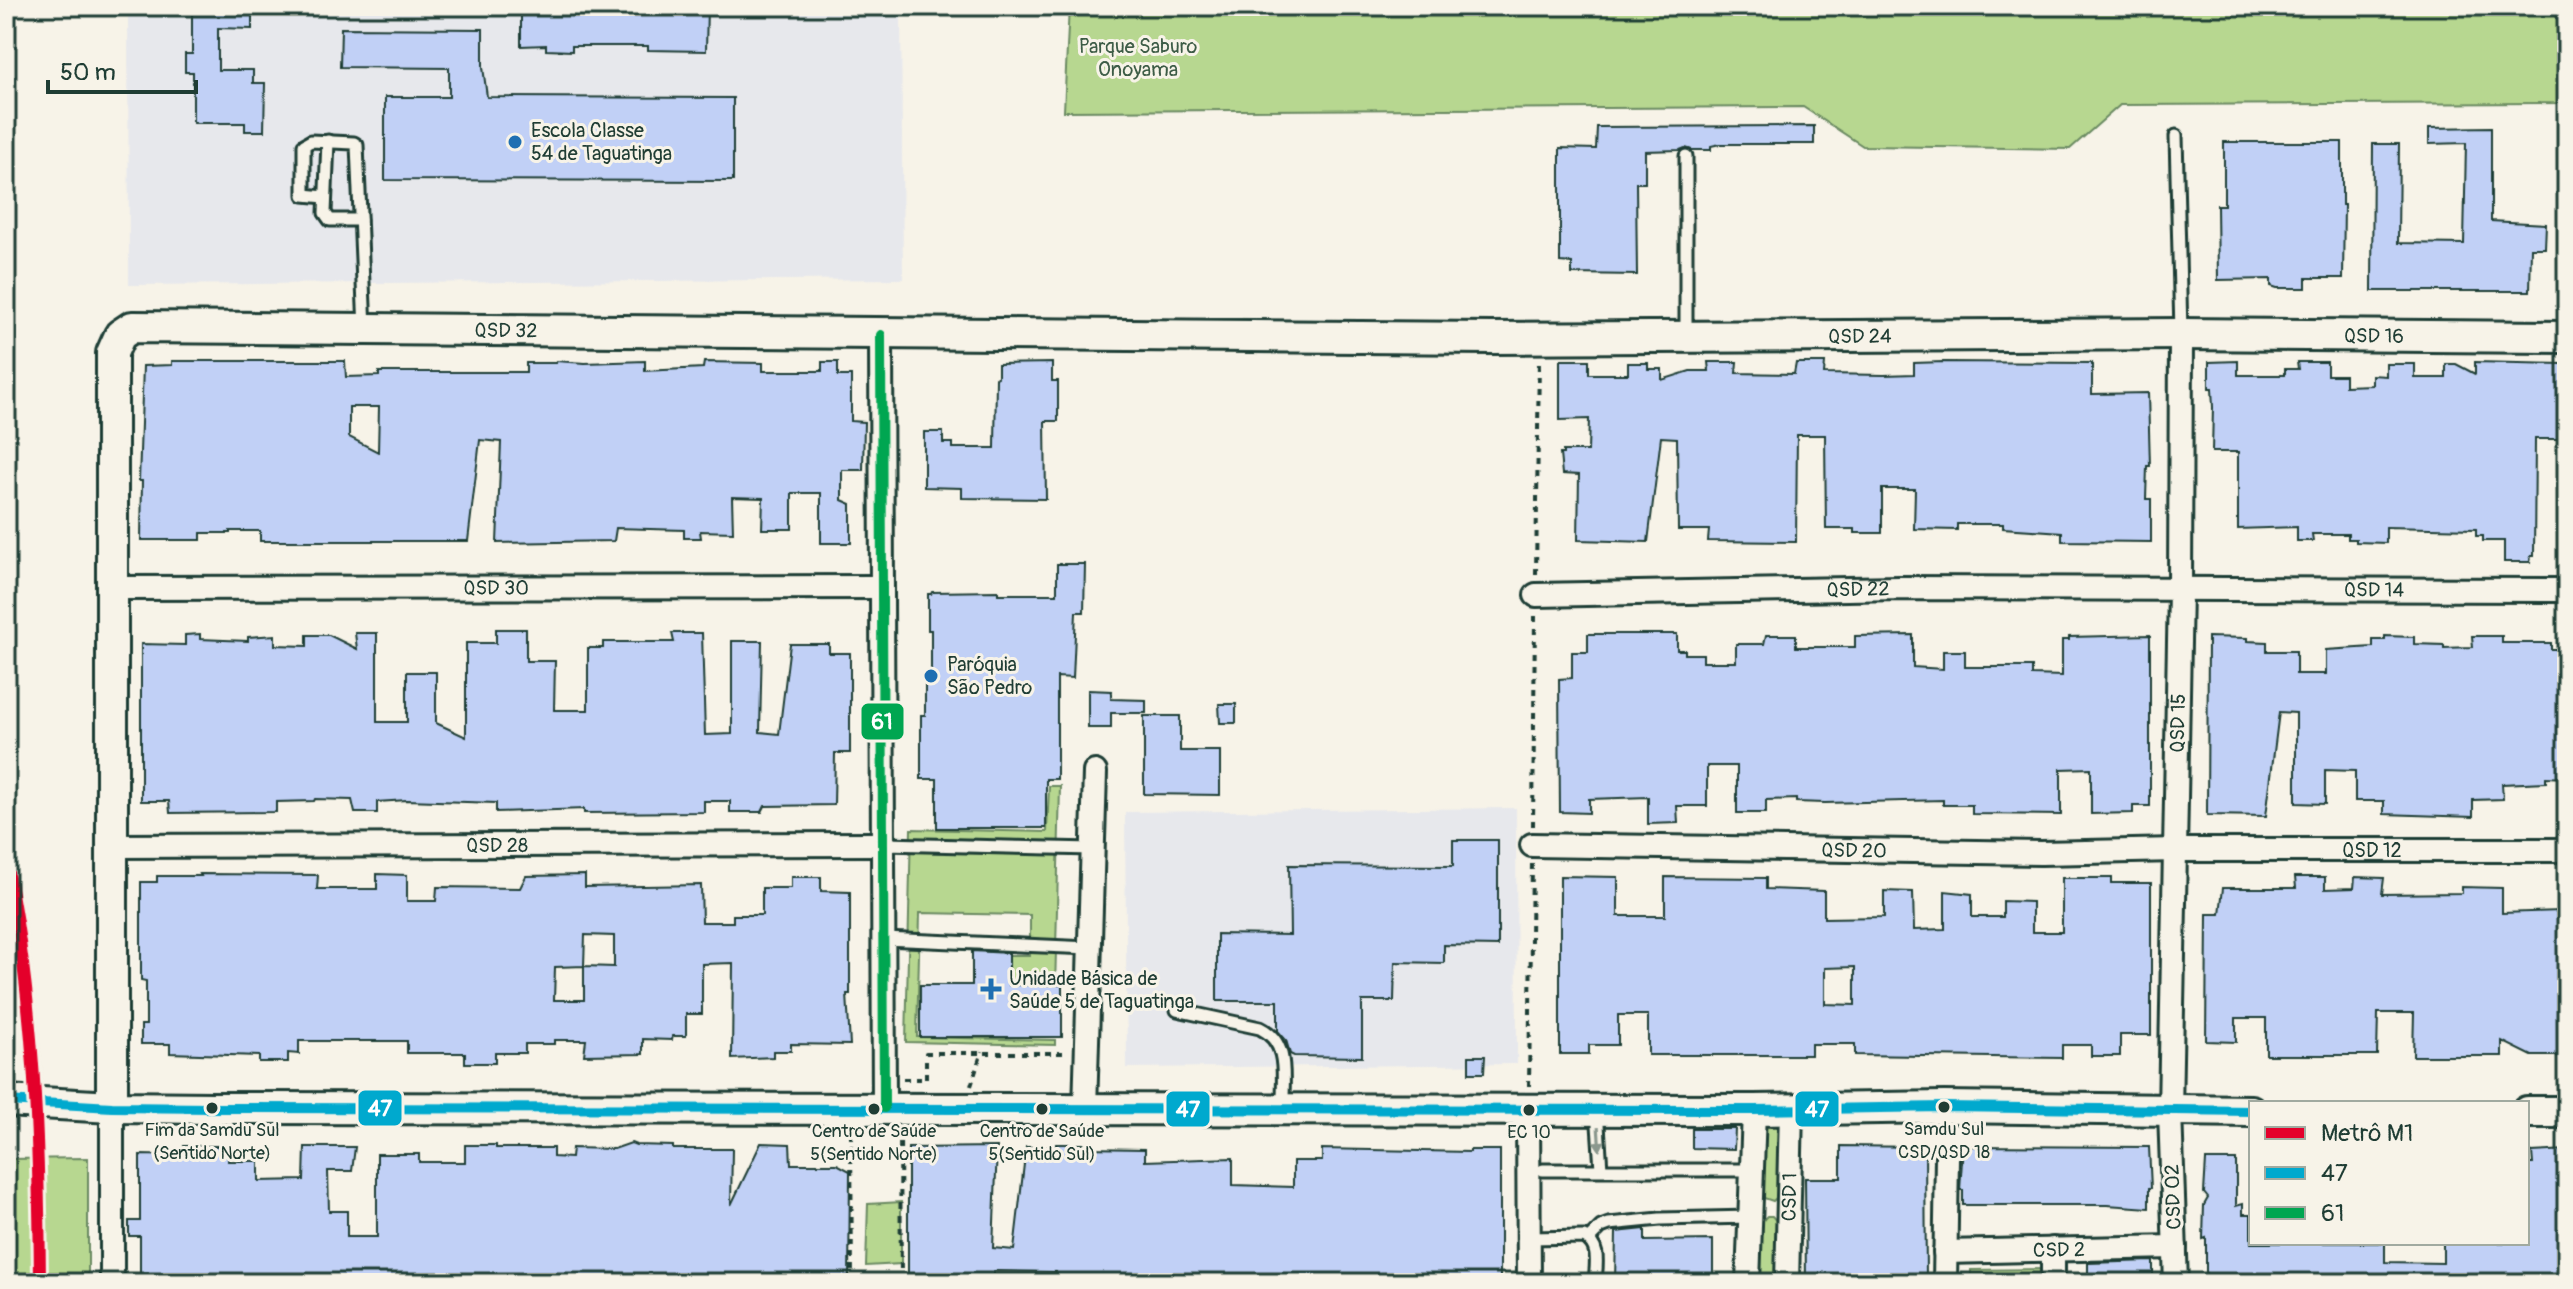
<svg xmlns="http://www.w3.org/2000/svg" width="2573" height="1289" viewBox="0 0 2573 1289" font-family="Pangolin,sans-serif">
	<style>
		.built { fill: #e7e8ec }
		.green { fill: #b7d790; stroke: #6b8a62; stroke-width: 2 }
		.building { fill: #c1d0f6; stroke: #1f3d34; stroke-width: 2; fill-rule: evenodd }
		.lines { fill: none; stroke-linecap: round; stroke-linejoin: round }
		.lane-casing { stroke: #1f3d34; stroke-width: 17 }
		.street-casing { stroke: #1f3d34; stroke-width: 28 }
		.secondary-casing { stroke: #1f3d34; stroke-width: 36 }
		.path { stroke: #1f3d34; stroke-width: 4; stroke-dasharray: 6 6; stroke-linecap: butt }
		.lane { stroke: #f7f3e8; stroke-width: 11 }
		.street { stroke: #f7f3e8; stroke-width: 22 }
		.secondary { stroke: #f7f3e8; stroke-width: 30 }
		.bus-1-casing { stroke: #f7f3e8; stroke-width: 16 }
		.bus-2-casing { stroke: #f7f3e8; stroke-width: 16 }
		.bus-1 { stroke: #00a9ce; stroke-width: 10 }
		.bus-2 { stroke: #00a651; stroke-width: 10 }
		.metro-1-casing { stroke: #f7f3e8; stroke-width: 18 }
		.metro-1 { stroke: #e4002b; stroke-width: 12 }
		.oneway { fill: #8b988e }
		.poi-dot { fill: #1f6fb2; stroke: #f7f3e8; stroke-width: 3 }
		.bus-dot { fill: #1f3d34; stroke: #f7f3e8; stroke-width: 3 }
		.labels { text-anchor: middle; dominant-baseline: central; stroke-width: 6; stroke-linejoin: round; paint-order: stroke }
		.bus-label { font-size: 18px; fill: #1f3d34; stroke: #f7f3e8 }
		.park-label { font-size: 20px; fill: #3d5c46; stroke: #f7f3e8 }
		.poi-label { font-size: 20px; fill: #1f3d34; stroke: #f7f3e8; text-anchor: start }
		.street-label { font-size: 20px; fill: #1f3d34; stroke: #f7f3e8 }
		.line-badge { stroke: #f7f3e8; stroke-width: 3 }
		.badge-label { font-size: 22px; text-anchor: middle; font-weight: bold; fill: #fff }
	</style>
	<rect width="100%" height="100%" fill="#f7f3e8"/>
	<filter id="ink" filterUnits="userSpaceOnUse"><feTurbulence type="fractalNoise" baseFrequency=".0125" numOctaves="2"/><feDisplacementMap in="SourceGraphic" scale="16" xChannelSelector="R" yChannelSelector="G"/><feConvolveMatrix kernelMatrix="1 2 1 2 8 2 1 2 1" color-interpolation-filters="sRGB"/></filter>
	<g filter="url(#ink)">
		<g class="built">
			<path d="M128,6H901L903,279L129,285Z"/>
			<path d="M1516,808L1517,1064L1127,1068L1125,812Z"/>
		</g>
		<g class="green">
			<path d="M1069,6H2567V103L2120,105L2070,149L1863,146L1803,107L1064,111Z"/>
			<path d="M1049,786H1060L1055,990L1002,989L1003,955H1030V915L920,913L917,1037L1055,1040V1045L906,1042L911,829L1047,832Z"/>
			<path d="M1765,1122H1779L1781,1126L1780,1194L1773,1201L1764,1198L1761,1194L1763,1127Z"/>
			<path d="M88,1158V1283H6V1159Z"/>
			<path d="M901,1202V1264L866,1266L868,1204Z"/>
			<path d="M1767,1216H1772L1779,1224L1778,1283H1759L1760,1223Z"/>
			<path d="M2051,1269V1283H1971V1270Z"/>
		</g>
		<g class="building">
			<path d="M521,6H707L706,51L648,50V46H572V51L546,50V45L521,46Z"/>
			<path d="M192,8H252V29L218,28V70H253V83H265L264,131H245V123H193V72H185V54H192Z"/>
			<path d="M341,28L483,29V67L487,97L733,98V181L385,180V97H449V68L340,67Z"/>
			<path d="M1814,126V144H1720L1711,146V150H1692L1685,148L1680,150L1645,151V183H1636L1637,275L1572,274V263L1560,262V148L1596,149L1597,127Z"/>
			<path d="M2491,127V221L2546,224L2545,248H2531L2530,291H2372L2373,144H2399L2398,243L2464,244L2466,143L2429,144V128Z"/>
			<path d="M2224,142H2342V205H2344L2343,278H2306V288H2277L2271,286V279L2218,280L2217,205H2224Z"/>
			<path d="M1560,360H1589V374H1628V363H1648V369H1662V380L1690,371H1709L1708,362H1737L1736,373L1794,374L1796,363H1825L1824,374L1884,375L1914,374V363L1944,362L2092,363V394L2148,393L2150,466H2147L2146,499H2151V542L2062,541V532L2003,528V524H1957V530L1914,529L1915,489H1882V533H1855V529H1826L1825,435H1797L1796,542L1708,541L1709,530H1678L1677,438L1661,437L1648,542L1578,540L1579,475L1562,474L1560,454H1563V451H1588L1589,419L1560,420Z"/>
			<path d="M172,361H345L346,377L379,376V372H526V363H556V361L585,363L645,361V371L703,368L704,362L763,363V371H822V362H838V376H851V421L864,422L863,470H842V500L851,504V543H821V493H792V529H762L763,498L732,497L733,532L700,531L701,538H684V530L616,528L614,541L497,543L501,442L480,440L468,541H260V531H230V533H201V540H141L142,481H139L143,366L172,365ZM349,407H379L378,452L349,437Z"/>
			<path d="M2238,361V375H2285V369H2298L2297,362H2327V375H2345V386L2372,385V375L2386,376V364H2415V378H2446V364H2456L2475,374V362L2563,364V398H2567V439H2535L2534,556H2531L2530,562H2504V541H2483V536H2476V529L2386,527V543L2356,542V539H2348V534H2312L2313,541H2297V527L2238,529V452H2212L2213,407L2212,388H2209V362Z"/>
			<path d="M1052,363V381H1058V421H1045L1046,499L962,498V488L924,487V432H943V443H953V448H995L996,378L998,377V364Z"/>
			<path d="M1057,564H1085L1084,612H1076L1073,678L1057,677V779H1046V828H937V779H921V715H925V677H931V630H928V594H931L932,592L998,591V594H1057Z"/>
			<path d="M496,629H526V661H555L554,710H588V648H603V642H674L672,633H702L705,735L732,734V641H762L760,732L779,734L790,644H829V653H850V753H835L834,805L765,806L762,812H730V801H704V812L584,813V809L496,812V803L407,800L377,802V813H355L352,800L315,799L314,801L276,802V812L170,813L169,801H141V644L185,645V635L200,634V639L248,641V637L275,635V645L307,646V635H329L357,649L355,633H377V722H407V672H436V723L466,737V643H496Z"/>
			<path d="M1588,634H1677V650H1685V654H1703V662H1736V644H1764L1766,635H1796V647H1855V636L1913,635V667L1943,669V651H1965V667H2032V675L2062,676V640H2069V637L2150,635V806H2133V813L2091,814V768L2061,769V815L1972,814V805H1943V800L1825,803L1796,802V799L1766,800V813H1737V766H1707V806H1677L1678,823L1648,824V797L1589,799V813L1560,812L1559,679L1572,678V652H1588Z"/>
			<path d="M2385,636L2414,637V644L2444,645V648L2473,647L2472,636H2502V643H2551V649H2567V778L2546,777V782L2502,784L2503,799L2473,800V817L2384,814V801H2355V771L2325,770V804L2296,803V713L2279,712L2266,816L2207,815L2208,637L2247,638V641L2267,642V651H2296V674H2326V650L2373,647V640H2385Z"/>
			<path d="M1088,690L1112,691L1111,699L1146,700V713H1111V728H1088Z"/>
			<path d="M1219,704H1236V723H1220Z"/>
			<path d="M1144,716H1180V751H1220V795L1144,794Z"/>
			<path d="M1453,840H1498V946L1444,945V963L1395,962L1394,1001H1362V1057L1294,1056L1290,1054L1286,1040L1278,1031V1001H1217V934L1290,935L1289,865L1453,866Z"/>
			<path d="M200,874L318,875L317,889H377V874L407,875V901H436L437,887L520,888L526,876L585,875V887L701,885L702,922H733V915H762V888H791V877H821V891L850,892V994H847L850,1045L791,1044V1051H773V1057L732,1059L733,963L702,964V1014H686V1036H673L672,1040L643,1039V1054L584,1055L586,1040H554V1044H525V1053H495V1063H465V1053H407V1041H299V1054L288,1053V1062H259V1056L170,1053V1044H141V1025H146V981L141,980V882H157V876H201ZM585,935L614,936V967L584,966ZM584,966V1000H554L555,967Z"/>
			<path d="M1560,876L1618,877V916H1665V877L1766,878V889L1824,891V918L1884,917V891L1913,892L1914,930L1945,929V891L1972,894V917H2003V901L2032,902V932H2062V878H2112V883H2151V1035H2120V1056H2091V1045H2062V1058L1855,1055V1044H1811V1055H1648V1015H1618V1045H1589V1054H1560ZM1855,967V1005L1825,1004V968Z"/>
			<path d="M2295,877H2325V889L2354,888L2355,877L2384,878L2382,894L2462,893V887L2502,888V913L2561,911V917H2567V1056H2532L2502,1041V1056H2413L2414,1013H2378L2377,1055H2266V1018H2236V1042L2206,1041L2207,914H2220L2223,888H2296Z"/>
			<path d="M972,951L1009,953V985H1062V1037H920V985H972Z"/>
			<path d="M1469,1056H1485L1484,1073H1469Z"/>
			<path d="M1692,1129H1735L1734,1149L1692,1148Z"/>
			<path d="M631,1143L636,1145L673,1146V1149H732L731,1205L761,1143L790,1144L791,1164H837L850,1171L849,1283H676V1280L639,1279V1283H140V1236H129V1221H140V1155L183,1156L184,1146H229L228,1161H259V1181L304,1180L305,1147H355L352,1171H328L329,1211H347V1237H377V1154H419V1162H465V1145H496V1148H553V1157L571,1158L572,1148L614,1149Z"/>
			<path d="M1056,1144H1085L1086,1148L1145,1149V1161L1233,1158V1185L1293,1187V1161H1322V1149L1470,1152V1150H1500V1283H1056V1272L994,1271V1283H914V1274H908V1148L997,1147L993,1248L1014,1250L1026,1147H1056Z"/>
			<path d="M1841,1146L1925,1147L1926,1283H1806L1805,1178H1841Z"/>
			<path d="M1963,1146L2149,1147L2151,1188H2149V1208L2107,1205H1963V1190H1960Z"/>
			<path d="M2567,1150V1283H2206V1238L2203,1239L2204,1205L2208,1198L2204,1193L2206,1160H2236V1206L2243,1204V1214H2251V1243H2385V1262L2443,1263V1243H2527V1164H2533L2532,1152Z"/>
			<path d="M1645,1229V1241L1713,1240V1283H1615L1616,1232Z"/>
			<path d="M2153,1261V1282H2088V1263Z"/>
		</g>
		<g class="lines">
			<defs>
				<g id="lane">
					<path d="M2176,136L2181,332"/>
					<path d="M328,141L325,213L330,220H360"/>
					<path d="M1686,156V335"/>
					<path d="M325,197L304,195V145L311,141L354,143L357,145L365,329"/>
					<path d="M885,844L1093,849"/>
					<path d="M884,939L1090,948"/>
					<path d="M1177,1010L1260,1028C1291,1043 1282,1079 1283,1108"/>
					<path d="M1597,1110L1601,1169"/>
					<path d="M1543,1170H1751"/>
					<path d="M1529,1238L1584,1237C1601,1246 1596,1265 1595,1283"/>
					<path d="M1589,1239L1601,1227L1609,1224L1660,1219L1751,1217"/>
				</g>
				<g id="street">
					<path d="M881,335L884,1108"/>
					<path id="s1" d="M112,588L881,587"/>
					<path id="s2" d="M1536,595L1899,588L2567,590"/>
					<path id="s3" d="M1532,845L2041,853L2177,850H2567"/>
					<path id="s4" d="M111,846L885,844"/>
					<path d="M1085,1109L1095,772"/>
					<path d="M1528,1109L1529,1283"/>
					<path d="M2053,1249V1283"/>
					<path id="s5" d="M1945,1252L2175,1247"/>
					<path d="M112,1283V1107"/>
					<path d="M1748,1283L1754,1110"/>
					<path id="s6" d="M1787,1283L1791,1109"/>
					<path d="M1945,1283L1947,1157"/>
					<path id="s7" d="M2176,1283L2170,1111L2180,590L2181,334"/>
				</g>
				<g id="secondary">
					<path d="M6,1101L112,1107L212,1108L1754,1110L1944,1107L2251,1111"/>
					<path id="s8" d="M112,1107V353L120,335L132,327L1491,338L2181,334L2567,337"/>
					<path d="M2527,1112H2567"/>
				</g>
			</defs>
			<use href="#lane" class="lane-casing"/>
			<use href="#street" class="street-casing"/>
			<use href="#secondary" class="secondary-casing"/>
			<g class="path">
				<path d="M1536,574L1539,359"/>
				<path d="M1533,826L1535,615"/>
				<path d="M903,1079H926V1053H1067"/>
				<path d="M971,1086L982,1051"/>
				<path d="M1529,1086L1532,863"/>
				<path d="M900,1131L901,1283"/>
				<path d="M851,1133L852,1283"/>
			</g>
			<use href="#lane" class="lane"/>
			<use href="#street" class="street"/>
			<use href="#secondary" class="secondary"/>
			<defs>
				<path id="bus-1" d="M6,1101L112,1107L212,1108L1754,1110L1944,1107L2251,1111"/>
				<path id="bus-2" d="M881,335L884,1108"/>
			</defs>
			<use href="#bus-1" class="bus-1-casing"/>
			<use href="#bus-2" class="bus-2-casing"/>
			<use href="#bus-1" class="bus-1"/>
			<use href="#bus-2" class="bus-2"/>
			<defs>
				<path id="metro-1" d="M6,863C35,1001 39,1142 40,1283"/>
			</defs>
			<use href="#metro-1" class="metro-1-casing"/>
			<use href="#metro-1" class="metro-1"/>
		</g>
		<defs><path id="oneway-solid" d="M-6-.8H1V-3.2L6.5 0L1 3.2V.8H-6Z" transform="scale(2)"/></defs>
		<use class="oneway" href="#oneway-solid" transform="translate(1599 1139) rotate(86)"/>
	</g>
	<g class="poi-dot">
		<circle cx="515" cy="142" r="8"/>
		<circle cx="931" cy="676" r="8"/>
		<path d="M987 977h8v8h8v8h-8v8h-8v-8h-8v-8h8z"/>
	</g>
	<g class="bus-dot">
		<circle cx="1944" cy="1107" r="7"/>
		<circle cx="212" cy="1108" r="7"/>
		<circle cx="874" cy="1109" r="7"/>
		<circle cx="1042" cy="1109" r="7"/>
		<circle cx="1529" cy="1110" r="7"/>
	</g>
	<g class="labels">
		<g class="bus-label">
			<text x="1944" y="1129">Samdu Sul<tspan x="1944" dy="23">CSD/QSD 18</tspan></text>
			<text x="212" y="1130">Fim da Samdu Sul<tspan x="212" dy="23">(Sentido Norte)</tspan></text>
			<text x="874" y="1131">Centro de Saúde<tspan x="874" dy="23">5(Sentido Norte)</tspan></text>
			<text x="1042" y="1131">Centro de Saúde<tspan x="1042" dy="23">5(Sentido Sul)</tspan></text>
			<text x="1529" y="1132">EC 10</text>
		</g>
		<g class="park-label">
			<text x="1138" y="46">Parque Saburo<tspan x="1138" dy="23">Onoyama</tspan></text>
		</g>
		<g class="poi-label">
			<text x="531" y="130">Escola Classe<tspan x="531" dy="23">54 de Taguatinga</tspan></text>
			<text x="947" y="664">Paróquia<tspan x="947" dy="23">São Pedro</tspan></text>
			<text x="1009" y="978">Unidade Básica de<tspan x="1009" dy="23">Saúde 5 de Taguatinga</tspan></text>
		</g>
		<g class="street-label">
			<text stroke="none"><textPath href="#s8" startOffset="1162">QSD 32</textPath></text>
			<text stroke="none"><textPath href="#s8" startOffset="2516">QSD 24</textPath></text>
			<text stroke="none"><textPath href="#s8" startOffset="3030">QSD 16</textPath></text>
			<text stroke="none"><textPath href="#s1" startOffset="384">QSD 30</textPath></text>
			<text stroke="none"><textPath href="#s2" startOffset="322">QSD 22</textPath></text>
			<text stroke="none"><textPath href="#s2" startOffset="838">QSD 14</textPath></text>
			<text stroke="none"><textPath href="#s7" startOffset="560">QSD 15</textPath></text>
			<text stroke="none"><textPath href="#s4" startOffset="386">QSD 28</textPath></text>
			<text stroke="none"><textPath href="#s3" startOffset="840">QSD 12</textPath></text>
			<text stroke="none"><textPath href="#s3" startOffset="322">QSD 20</textPath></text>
			<text stroke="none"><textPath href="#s6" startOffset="86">CSD 1</textPath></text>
			<text transform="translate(2173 1197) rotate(-92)">CSD 02</text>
			<text stroke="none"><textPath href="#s5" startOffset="114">CSD 2</textPath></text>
		</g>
	</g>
	<g class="line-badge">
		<rect x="860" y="702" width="45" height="39" rx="8" fill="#00a651"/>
		<rect x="357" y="1089" width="46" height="38" rx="8" fill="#00a9ce"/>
		<rect x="1794" y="1090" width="46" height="38" rx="8" fill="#00a9ce"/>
		<rect x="1165" y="1090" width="46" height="38" rx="8" fill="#00a9ce"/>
	</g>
	<g class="badge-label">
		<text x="882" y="729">61</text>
		<text x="380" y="1116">47</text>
		<text x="1817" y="1117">47</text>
		<text x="1188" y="1117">47</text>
	</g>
	<rect width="2573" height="1289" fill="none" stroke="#f7f3e8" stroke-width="32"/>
	<rect x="16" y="16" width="2541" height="1257" fill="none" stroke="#1f3d34" stroke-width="3" filter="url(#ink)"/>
	<rect x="2249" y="1101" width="280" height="144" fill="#f7f3e8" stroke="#a1aaa0" stroke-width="2"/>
	<rect x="2265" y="1127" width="40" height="12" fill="#e4002b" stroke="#a1aaa0" stroke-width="2"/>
	<text x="2321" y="1141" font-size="24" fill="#1f3d34">Metrô M1</text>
	<rect x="2265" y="1167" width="40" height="12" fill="#00a9ce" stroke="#a1aaa0" stroke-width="2"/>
	<text x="2321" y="1181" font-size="24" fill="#1f3d34">47</text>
	<rect x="2265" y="1207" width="40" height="12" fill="#00a651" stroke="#a1aaa0" stroke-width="2"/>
	<text x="2321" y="1221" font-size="24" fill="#1f3d34">61</text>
	<path d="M48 80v12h148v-12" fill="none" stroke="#1f3d34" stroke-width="4"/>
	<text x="60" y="80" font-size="24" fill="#1f3d34" stroke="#f7f3e8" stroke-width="6" paint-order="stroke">50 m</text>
</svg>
